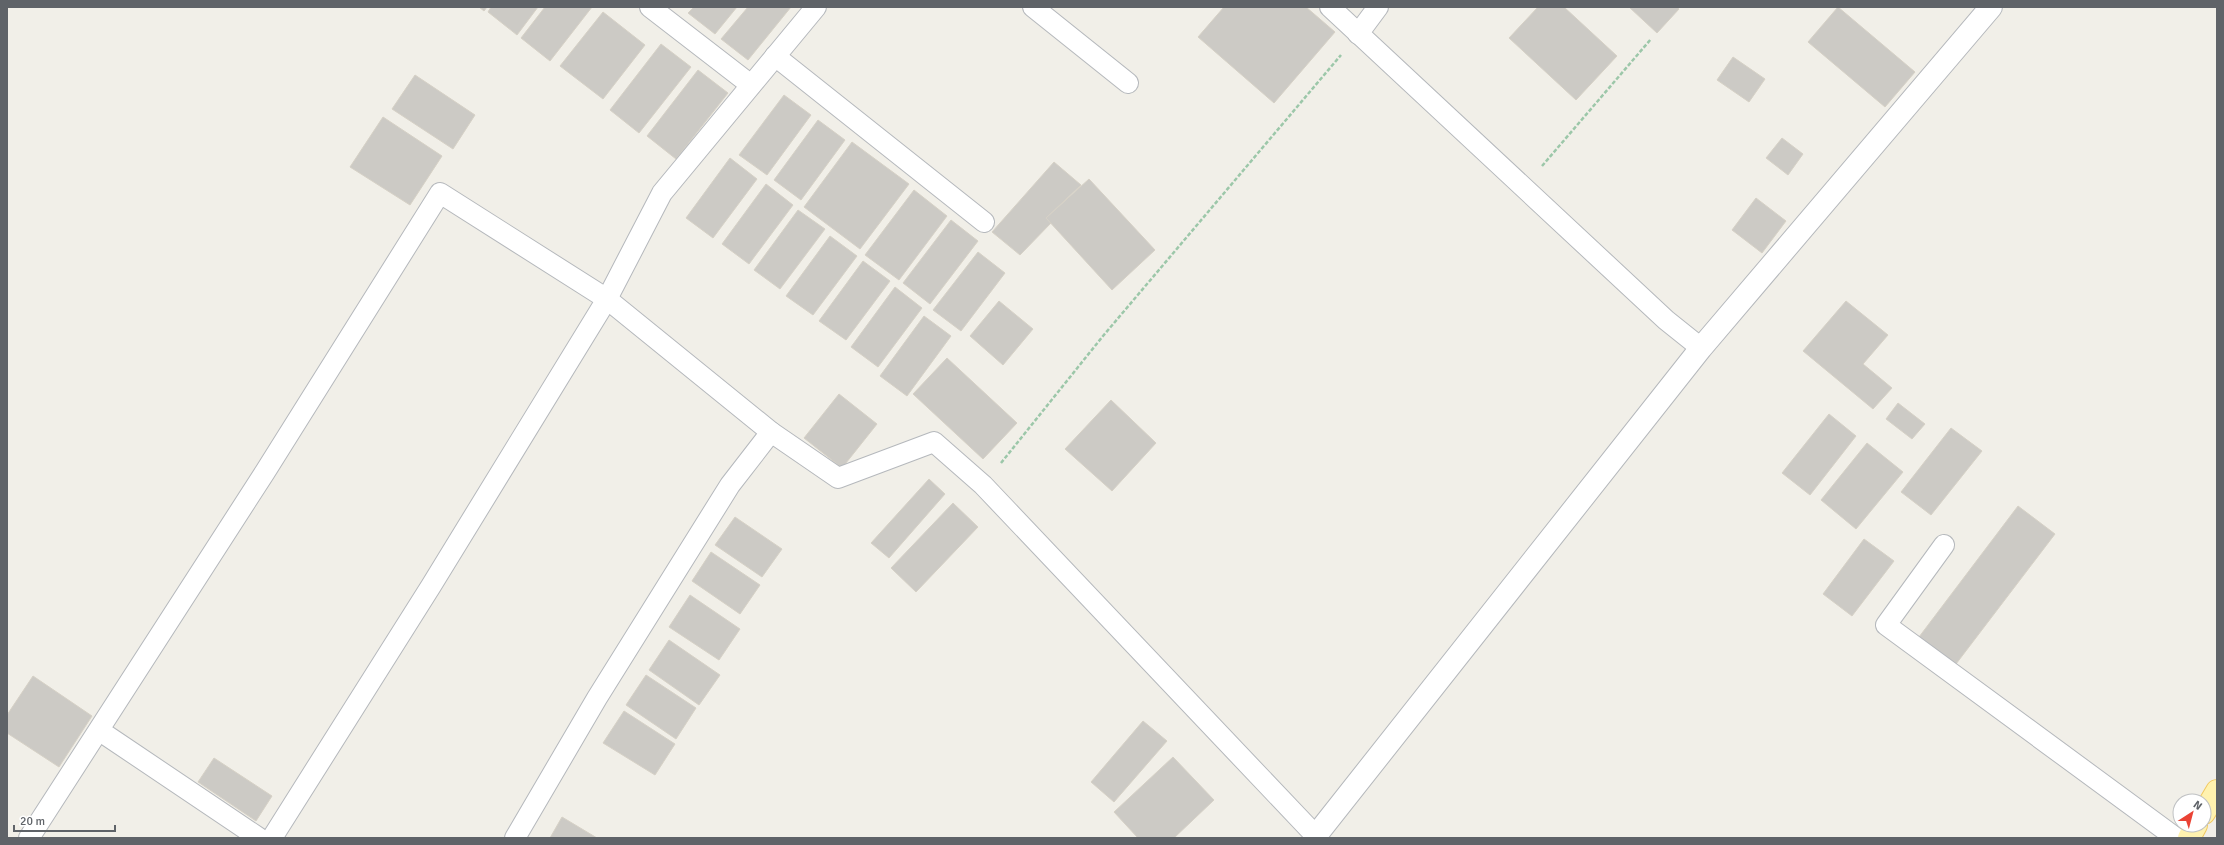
<svg xmlns="http://www.w3.org/2000/svg" width="2224" height="845" viewBox="0 0 2224 845" font-family="Signika,sans-serif">
	<style>
		.building { fill: #cccac5; stroke: #d6d1c6 }
		.lines { fill: none; stroke-linecap: round; stroke-linejoin: round }
		.lane-casing { stroke: #b5b8bc; stroke-width: 22 }
		.street-casing { stroke: #b5b8bc; stroke-width: 24 }
		.primary-casing { stroke: #f2c960; stroke-width: 24 }
		.path { stroke: #9cc7a9; stroke-width: 2.5; stroke-dasharray: 4 2; stroke-linecap: butt }
		.lane { stroke: #fff; stroke-width: 20 }
		.street { stroke: #fff; stroke-width: 22 }
		.primary { stroke: #fff2af; stroke-width: 22 }
	</style>
	<rect width="100%" height="100%" fill="#f1efe8"/>
	<g class="building">
		<path d="M479,7H487L484,11Z"/>
		<path d="M491,7H538L517,35L488,12Z"/>
		<path d="M545,7H592L550,61L521,38Z"/>
		<path d="M694,7H737L715,34L688,13Z"/>
		<path d="M748,7H791L748,60L721,39Z"/>
		<path d="M1224,7H1306L1335,32L1274,103L1198,37Z"/>
		<path d="M1538,7H1564L1617,56L1576,100L1509,38Z"/>
		<path d="M1629,7H1677L1679,9L1657,33Z"/>
		<path d="M1838,7L1915,72L1885,107L1808,42Z"/>
		<path d="M603,12L645,45L603,99L560,66Z"/>
		<path d="M661,44L691,67L639,133L610,110Z"/>
		<path d="M1733,57L1765,79L1749,102L1717,80Z"/>
		<path d="M698,70L728,93L676,159L647,136Z"/>
		<path d="M415,75L475,115L453,149L392,109Z"/>
		<path d="M784,95L811,115L767,175L739,155Z"/>
		<path d="M383,117L442,156L410,205L350,167Z"/>
		<path d="M818,120L845,140L801,200L774,180Z"/>
		<path d="M1782,138L1803,154L1788,175L1766,158Z"/>
		<path d="M852,142L909,184L860,249L804,207Z"/>
		<path d="M730,158L757,179L713,238L686,218Z"/>
		<path d="M1054,162L1081,185L1046,218L1051,223L1020,255L992,232Z"/>
		<path d="M1089,179L1155,250L1112,290L1046,218Z"/>
		<path d="M766,184L793,205L749,264L722,244Z"/>
		<path d="M914,190L947,216L899,280L865,255Z"/>
		<path d="M1756,198L1786,221L1762,253L1732,230Z"/>
		<path d="M798,210L825,229L780,289L754,270Z"/>
		<path d="M951,220L978,241L930,304L903,283Z"/>
		<path d="M830,236L857,256L813,315L786,296Z"/>
		<path d="M978,252L1005,273L961,331L933,310Z"/>
		<path d="M863,261L890,281L846,340L819,321Z"/>
		<path d="M895,287L922,308L878,367L851,347Z"/>
		<path d="M999,301L1033,329L1003,365L970,336Z"/>
		<path d="M1846,301L1888,335L1863,364L1892,388L1873,409L1803,351Z"/>
		<path d="M924,316L951,336L907,396L880,376Z"/>
		<path d="M947,358L1017,423L983,459L913,394Z"/>
		<path d="M839,394L877,424L842,468L804,438Z"/>
		<path d="M1111,400L1156,443L1112,491L1065,449Z"/>
		<path d="M1898,403L1925,424L1912,439L1886,419Z"/>
		<path d="M1829,414L1856,436L1810,495L1782,473Z"/>
		<path d="M1951,428L1982,451L1931,515L1901,492Z"/>
		<path d="M1867,443L1903,472L1856,529L1821,500Z"/>
		<path d="M929,479L945,494L889,558L871,543Z"/>
		<path d="M953,503L978,527L916,592L891,568Z"/>
		<path d="M2018,506L2055,534L1956,664L1919,637Z"/>
		<path d="M735,517L782,549L762,577L715,545Z"/>
		<path d="M1864,539L1894,561L1852,616L1823,594Z"/>
		<path d="M711,552L760,585L740,614L692,581Z"/>
		<path d="M690,595L740,629L719,660L669,627Z"/>
		<path d="M669,640L720,675L699,705L649,670Z"/>
		<path d="M646,675L696,708L676,739L626,705Z"/>
		<path d="M33,676L92,716L59,767L7,733V715Z"/>
		<path d="M624,711L675,744L655,775L603,743Z"/>
		<path d="M1143,721L1167,741L1114,802L1091,782Z"/>
		<path d="M1173,757L1214,800L1174,838H1138L1114,812Z"/>
		<path d="M214,758L272,796L256,821L198,782Z"/>
		<path d="M562,817L597,838H550Z"/>
	</g>
	<g class="lines">
		<defs>
			<g id="lane">
				<path d="M650,7L751,85"/>
				<path d="M1033,7L1128,83"/>
				<path d="M1330,7L1666,320L1701,348"/>
				<path d="M1358,34L1378,7"/>
				<path d="M775,56L984,222"/>
				<path d="M1944,545L1886,625L2176,838"/>
				<path d="M100,731L259,838"/>
				<path d="M29,838L265,472L440,193L607,299L771,432"/>
				<path d="M272,838L431,586L607,299L662,193L816,7"/>
				<path d="M515,838L597,698L730,485L771,432L838,478L934,442L983,485L1316,836"/>
			</g>
			<path id="street" d="M1314,838L1701,348L1991,7"/>
			<g id="primary">
				<path d="M2204,813L2217,791"/>
				<path d="M2189,838L2196,825"/>
			</g>
		</defs>
		<use href="#lane" class="lane-casing"/>
		<use href="#street" class="street-casing"/>
		<use href="#primary" class="primary-casing"/>
		<g class="path">
			<path d="M1542,166L1651,39"/>
			<path d="M1001,463L1103,336L1341,55"/>
		</g>
		<use href="#lane" class="lane"/>
		<use href="#street" class="street"/>
		<use href="#primary" class="primary"/>
	</g>
	<rect width="2224" height="845" fill="none" stroke="#5f6368" stroke-width="16"/>
	<g transform="translate(2192 813) rotate(36)"><circle r="19" fill="#ffffff" stroke="#bfc1c3"/>
	<path d="M0-3L7 15L0 10L-7 15Z" fill="#ea4335"/>
	<text y="-6" font-size="11" font-weight="bold" text-anchor="middle" fill="#5f6368">N</text>
	</g>
	<path d="M14 825v6h101v-6" fill="none" stroke="#5f6368" stroke-width="2"/>
	<text x="20" y="825" font-size="12" fill="#5f6368" stroke="#ffffff" stroke-width="3" paint-order="stroke">20 m</text>
</svg>
